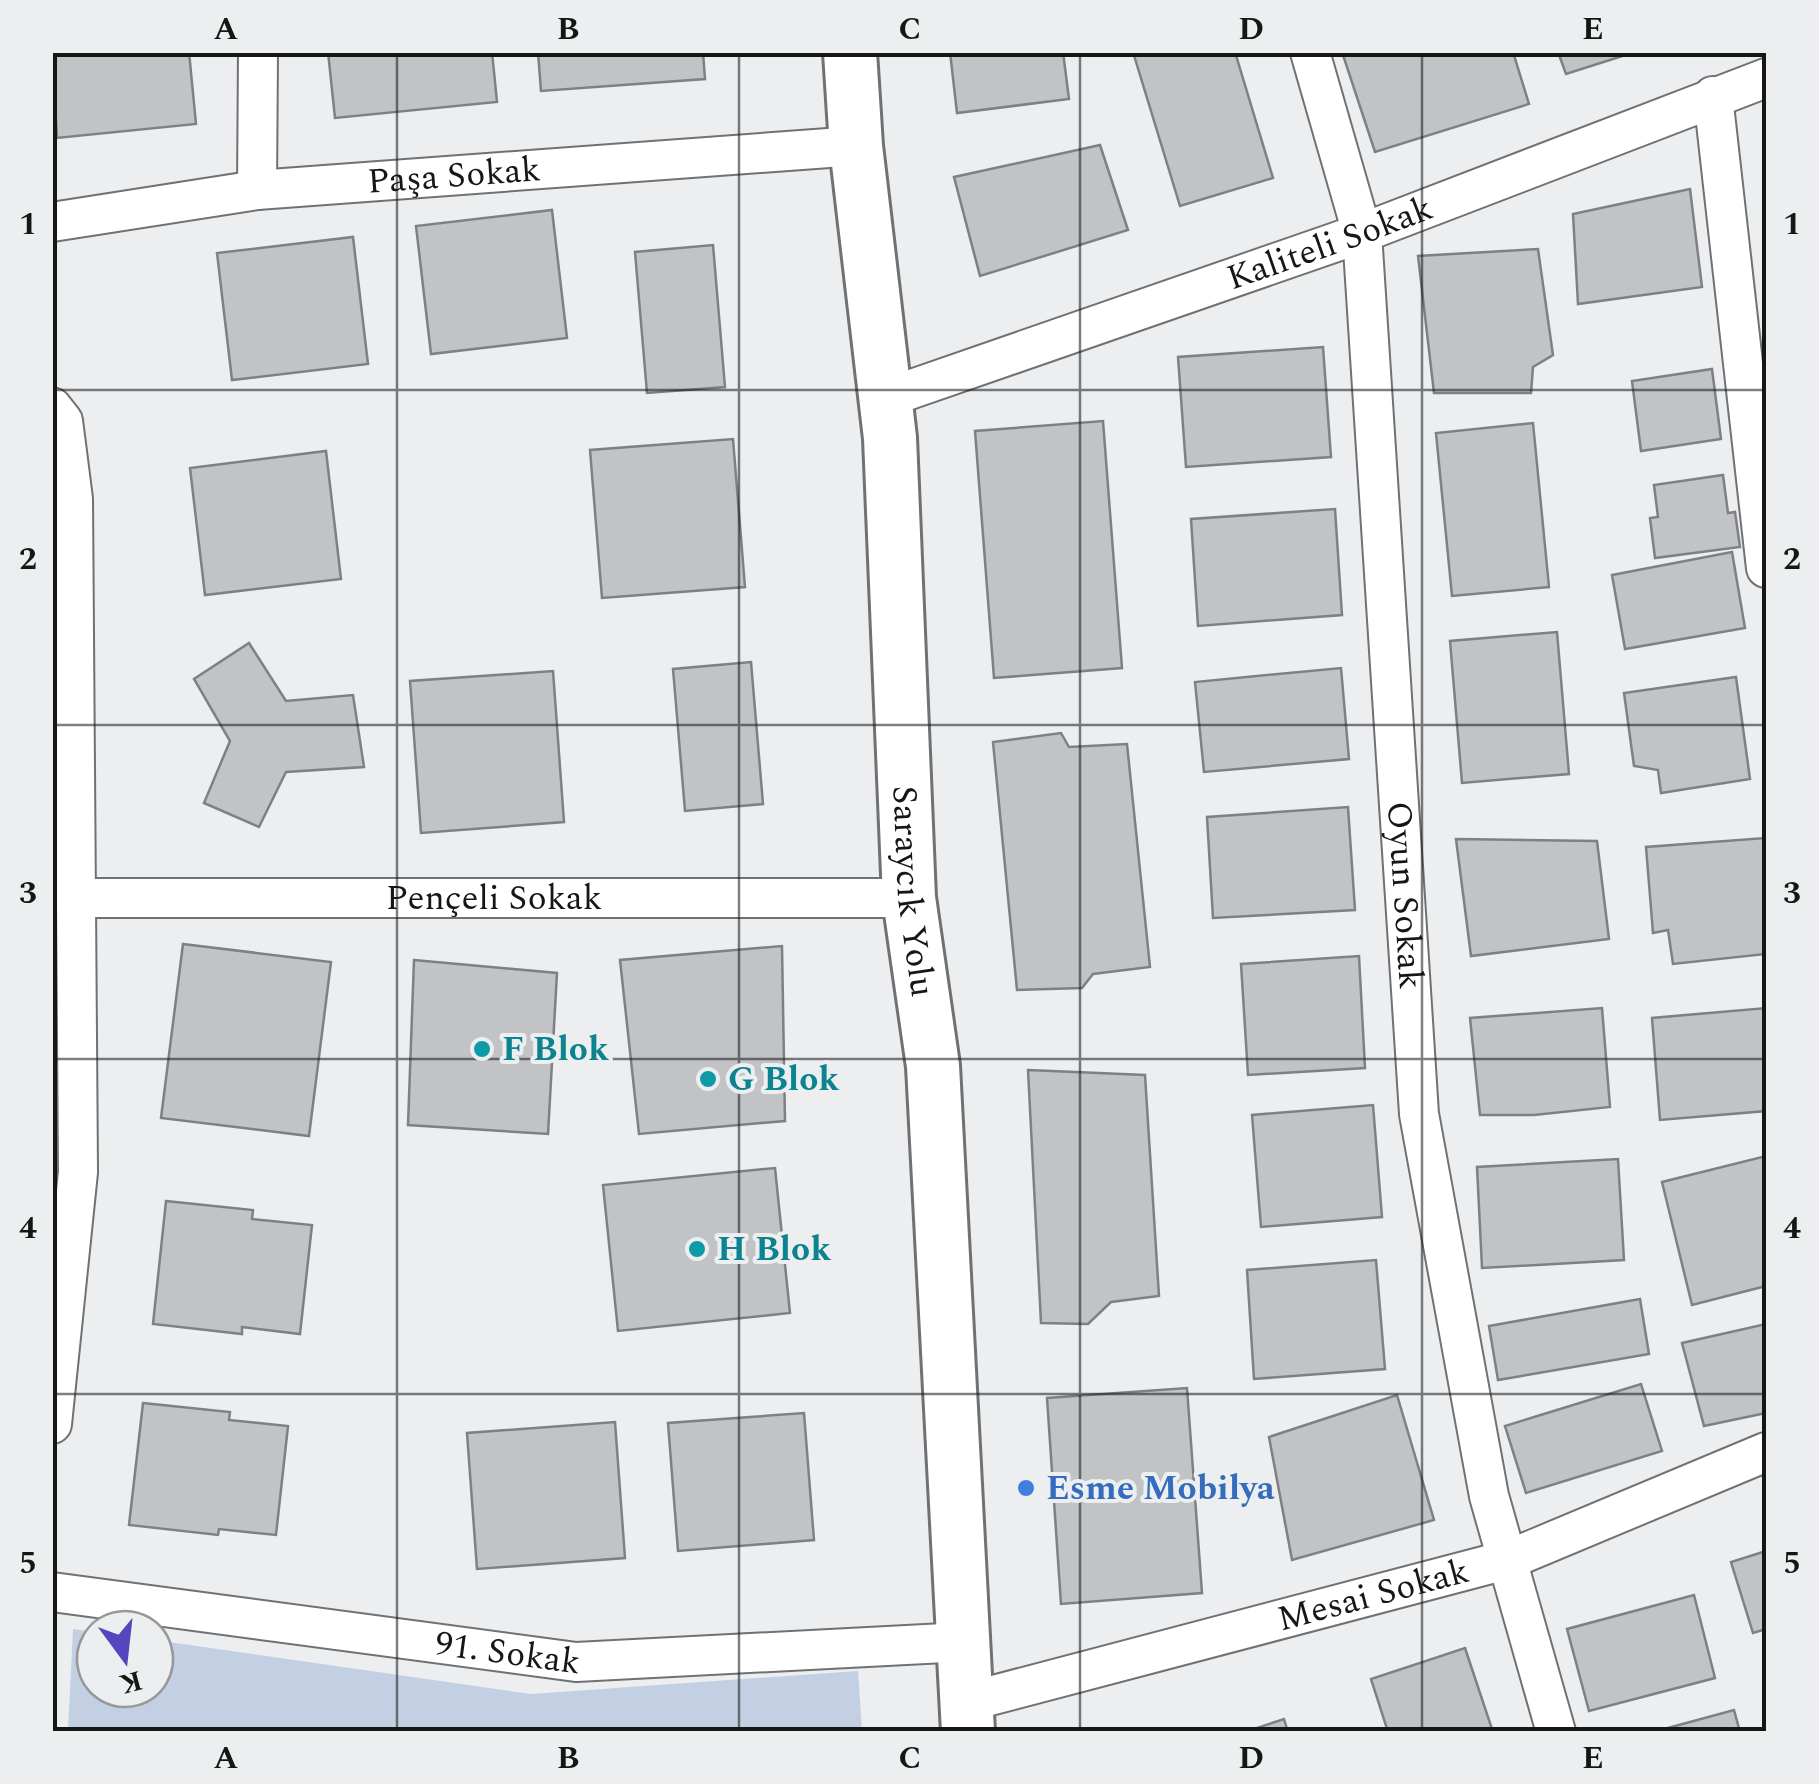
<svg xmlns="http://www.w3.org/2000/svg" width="1819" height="1784" viewBox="0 0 1819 1784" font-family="Spectral,serif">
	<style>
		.green { fill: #c3d0e3 }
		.building { fill: #c1c3c5; stroke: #7f8083; stroke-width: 2.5 }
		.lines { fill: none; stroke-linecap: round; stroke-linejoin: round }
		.street-casing { stroke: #6f7173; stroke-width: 42 }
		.secondary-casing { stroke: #6f7173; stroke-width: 58 }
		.street { stroke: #fff; stroke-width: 38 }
		.secondary { stroke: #fff; stroke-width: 52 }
		.grid { fill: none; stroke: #151616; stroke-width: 2.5; stroke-opacity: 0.55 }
		.culture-dot { fill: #0f9aa8; stroke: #eceef0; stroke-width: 4 }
		.shop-dot { fill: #3f7fe0; stroke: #eceef0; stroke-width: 4 }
		.labels { text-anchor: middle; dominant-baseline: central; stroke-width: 8; stroke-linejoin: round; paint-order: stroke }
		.street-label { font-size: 35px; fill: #151616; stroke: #eceef0 }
		.culture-label { font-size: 35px; font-weight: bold; fill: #0d838f; stroke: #eceef0; text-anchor: start }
		.shop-label { font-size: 35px; font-weight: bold; fill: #366cbe; stroke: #eceef0; text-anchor: start }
		.neatline { fill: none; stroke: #151616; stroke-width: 4 }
		.grid-label { font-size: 32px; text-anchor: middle; font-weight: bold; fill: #151616 }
	</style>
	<rect width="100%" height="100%" fill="#eceef0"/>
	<path class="green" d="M73,1629L95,1632V1689H155V1640L531,1694L858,1671L862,1731H68Z"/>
	<g class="building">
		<path d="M52,52H189L196,124L57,138Z"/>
		<path d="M328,52H492L497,102L335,118Z"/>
		<path d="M538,52H703L705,79L541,91Z"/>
		<path d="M950,52H1063L1069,99L957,113Z"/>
		<path d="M1133,52H1235L1273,178L1180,206Z"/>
		<path d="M1342,52H1513L1529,104L1375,152Z"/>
		<path d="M1558,52H1635L1566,74Z"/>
		<path d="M1100,145L1128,230L980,276L954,177Z"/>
		<path d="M1690,189L1702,287L1578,304L1573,214Z"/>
		<path d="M552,210L567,338L431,354L416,226Z"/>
		<path d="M353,237L368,364L232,380L217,253Z"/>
		<path d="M713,245L725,387L647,393L635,252Z"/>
		<path d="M1538,249L1553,355L1533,367L1531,393H1434L1418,256Z"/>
		<path d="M1323,347L1331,457L1186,467L1178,357Z"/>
		<path d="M1712,369L1721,439L1641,451L1632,381Z"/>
		<path d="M1103,421L1122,668L994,678L975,431Z"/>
		<path d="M1533,423L1549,587L1452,596L1436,433Z"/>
		<path d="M733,439L745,587L602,598L590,450Z"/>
		<path d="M326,451L341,579L205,595L190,468Z"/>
		<path d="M1723,475L1728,513L1735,512L1740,547L1655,558L1650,518L1658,517L1654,485Z"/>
		<path d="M1335,509L1342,615L1198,626L1191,519Z"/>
		<path d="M1732,552L1745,628L1625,649L1612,575Z"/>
		<path d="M1557,632L1569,774L1462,783L1450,641Z"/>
		<path d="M249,643L286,701L353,695L364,767L286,772L259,827L204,803L230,741L194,679Z"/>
		<path d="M751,662L763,804L685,811L673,669Z"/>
		<path d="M1341,668L1349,759L1204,772L1195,682Z"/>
		<path d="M553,671L564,822L421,833L410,681Z"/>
		<path d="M1736,677L1750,779L1661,793L1658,770L1634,766L1624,693Z"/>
		<path d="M1061,733L1069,747L1127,744L1150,967L1093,974L1082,988L1017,990L993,742Z"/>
		<path d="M1348,807L1355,910L1213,918L1207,817Z"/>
		<path d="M1765,838L1766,954L1673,964L1668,930L1653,933L1646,847Z"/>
		<path d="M1456,839L1597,841L1609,939L1471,956Z"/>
		<path d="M183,944L331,962L309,1136L161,1118Z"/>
		<path d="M782,946L785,1121L639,1134L620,960Z"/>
		<path d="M1359,956L1365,1068L1248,1075L1241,964Z"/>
		<path d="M414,960L557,973L548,1134L408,1125Z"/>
		<path d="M1602,1008L1610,1107L1534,1115H1480L1470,1018Z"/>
		<path d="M1766,1008V1111L1660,1120L1652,1018Z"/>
		<path d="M1028,1070L1145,1075L1159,1296L1111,1302L1088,1324L1041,1323Z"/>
		<path d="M1373,1105L1382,1217L1261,1227L1252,1115Z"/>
		<path d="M1766,1156V1286L1692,1305L1662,1182Z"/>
		<path d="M1618,1159L1624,1260L1482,1268L1477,1167Z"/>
		<path d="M775,1168L790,1313L618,1331L603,1185Z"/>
		<path d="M166,1201L253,1210L252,1219L312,1225L300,1334L242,1327V1334L153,1324Z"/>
		<path d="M1376,1260L1385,1369L1254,1379L1247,1270Z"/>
		<path d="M1640,1299L1649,1354L1498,1380L1489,1326Z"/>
		<path d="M1766,1324V1413L1704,1426L1682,1343Z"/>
		<path d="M1641,1384L1662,1451L1526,1493L1505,1426Z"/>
		<path d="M1187,1388L1202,1593L1061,1604L1047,1398Z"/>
		<path d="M1397,1395L1434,1520L1292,1560L1269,1437Z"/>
		<path d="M143,1403L230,1412L229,1420L288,1426L276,1535L219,1529L218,1535L129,1525Z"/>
		<path d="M804,1413L814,1540L678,1551L668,1423Z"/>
		<path d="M615,1422L625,1558L477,1569L467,1433Z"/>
		<path d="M1766,1551V1629L1753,1633L1731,1562Z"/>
		<path d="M1694,1595L1715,1678L1589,1711L1567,1629Z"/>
		<path d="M1465,1648L1493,1732H1388L1371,1679Z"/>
		<path d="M1734,1710L1740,1732H1653Z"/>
		<path d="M1284,1719L1288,1732H1245Z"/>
	</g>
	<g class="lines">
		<defs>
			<g id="street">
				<path id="s1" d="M1310,52L1362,233L1419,1114L1489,1496L1556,1732"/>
				<path d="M1713,96L1766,568"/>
				<path d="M257,190L258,52"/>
				<path id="s2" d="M52,222L257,190L856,146"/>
				<path id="s3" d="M886,398L1362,233L1766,78"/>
				<path d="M52,407L63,421L73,499L78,1172L52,1424"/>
				<path id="s4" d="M76,898H909"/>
				<path id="s5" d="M52,1592L576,1662L964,1642"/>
				<path id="s6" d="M967,1702L1510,1559L1766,1452"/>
			</g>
			<g id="secondary">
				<path id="s7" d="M850,52L856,146L890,438L909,898L933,1066L968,1732"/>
			</g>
		</defs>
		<use href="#street" class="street-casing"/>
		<use href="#secondary" class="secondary-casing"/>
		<use href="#street" class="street"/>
		<use href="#secondary" class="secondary"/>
	</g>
	<path class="grid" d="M397,52V1732M739,52V1732M1080,52V1732M1422,52V1732M52,390H1766M52,725H1766M52,1059H1766M52,1394H1766"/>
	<g class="culture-dot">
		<circle cx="482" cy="1049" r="10"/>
		<circle cx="708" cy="1079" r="10"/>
		<circle cx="697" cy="1249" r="10"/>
	</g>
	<circle class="shop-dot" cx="1026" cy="1488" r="10"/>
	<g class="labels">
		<g class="street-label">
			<text stroke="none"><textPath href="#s2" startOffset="405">Paşa Sokak</textPath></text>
			<text stroke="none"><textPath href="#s3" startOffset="470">Kaliteli Sokak</textPath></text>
			<text stroke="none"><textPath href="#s7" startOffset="842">Saraycık Yolu</textPath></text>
			<text stroke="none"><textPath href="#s1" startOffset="852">Oyun Sokak</textPath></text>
			<text stroke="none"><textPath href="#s4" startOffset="418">Pençeli Sokak</textPath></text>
			<text stroke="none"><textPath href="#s6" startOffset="420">Mesai Sokak</textPath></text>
			<text stroke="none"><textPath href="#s5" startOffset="460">91. Sokak</textPath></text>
		</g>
		<g class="culture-label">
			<text x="502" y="1049">F Blok</text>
			<text x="728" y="1079">G Blok</text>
			<text x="717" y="1249">H Blok</text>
		</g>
		<g class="shop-label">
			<text x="1046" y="1488">Esme Mobilya</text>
		</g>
	</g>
	<rect width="1819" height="1784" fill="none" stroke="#eceef0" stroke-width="110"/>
	<g transform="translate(125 1659) rotate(165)"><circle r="48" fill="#eceef0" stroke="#969899" stroke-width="2.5"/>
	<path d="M0-8L18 38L0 25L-18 38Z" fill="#5745bd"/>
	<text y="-15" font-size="28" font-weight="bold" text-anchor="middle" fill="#151616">K</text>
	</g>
	<rect x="55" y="55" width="1709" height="1674" class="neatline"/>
	<g class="grid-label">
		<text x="226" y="39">A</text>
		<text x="568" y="39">B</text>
		<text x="910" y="39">C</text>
		<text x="1251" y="39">D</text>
		<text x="1593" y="39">E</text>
		<text x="28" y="234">1</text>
		<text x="1792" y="234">1</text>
		<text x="28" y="569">2</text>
		<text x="1792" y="569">2</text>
		<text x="28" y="903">3</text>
		<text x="1792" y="903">3</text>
		<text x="28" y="1238">4</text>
		<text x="1792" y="1238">4</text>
		<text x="28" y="1573">5</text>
		<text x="1792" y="1573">5</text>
		<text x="226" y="1768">A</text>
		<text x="568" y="1768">B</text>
		<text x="910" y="1768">C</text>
		<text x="1251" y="1768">D</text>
		<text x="1593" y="1768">E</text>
	</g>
</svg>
